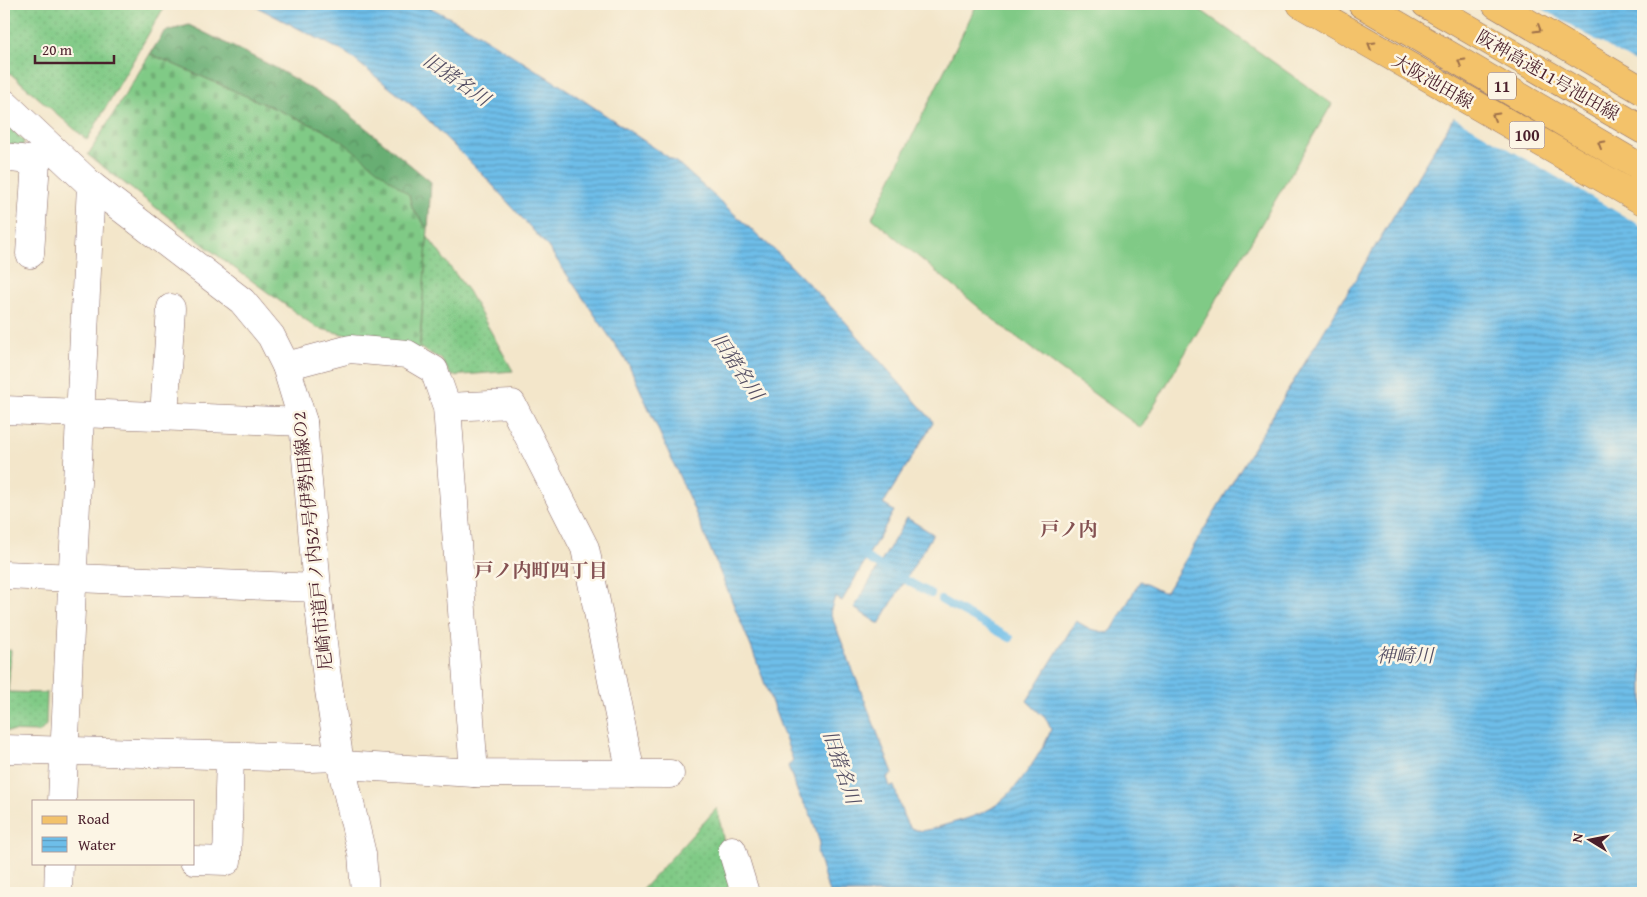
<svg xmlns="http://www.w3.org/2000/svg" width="1647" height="897" viewBox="0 0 1647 897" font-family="'Gentium Book Plus','Noto Serif JP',serif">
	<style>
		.grass { fill: url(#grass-dots); stroke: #657458 }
		.forest { fill: url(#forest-crowns); stroke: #59664f }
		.cemetery { fill: url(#cemetery-stones); stroke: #657458 }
		.pitch { fill: #80ca86; stroke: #657458 }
		.water { fill: url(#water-rules); stroke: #5c6e8a }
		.pier { fill: #f3e6ca }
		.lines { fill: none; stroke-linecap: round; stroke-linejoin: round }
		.stream { stroke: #6ebee9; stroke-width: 8 }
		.minor-casing { stroke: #856563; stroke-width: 29 }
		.tertiary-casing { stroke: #856563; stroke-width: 29 }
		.primary-casing { stroke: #856563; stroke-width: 29 }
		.motorway-casing { stroke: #856563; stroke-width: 29 }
		.minor { stroke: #fff; stroke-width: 28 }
		.tertiary { stroke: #fff; stroke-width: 28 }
		.primary { stroke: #f3c26a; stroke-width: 28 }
		.motorway { stroke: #f3c26a; stroke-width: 28 }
		.oneway { stroke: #9e704a }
		.labels { text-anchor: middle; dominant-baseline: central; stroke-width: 5; stroke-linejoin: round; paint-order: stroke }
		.shield { fill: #fcf5e5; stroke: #7f5f63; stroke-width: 1 }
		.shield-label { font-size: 16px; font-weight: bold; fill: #4a1f2b }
		.street-label { font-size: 18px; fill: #4a1f2b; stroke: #fcf5e5 }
		.water-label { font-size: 19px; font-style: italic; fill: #554f64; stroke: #fcf5e5 }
		.neighbourhood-label { font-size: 19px; font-weight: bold; fill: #845152; stroke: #fcf5e5 }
	</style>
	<defs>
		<pattern id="grass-dots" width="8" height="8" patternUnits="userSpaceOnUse" patternTransform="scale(1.25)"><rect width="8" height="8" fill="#80ca86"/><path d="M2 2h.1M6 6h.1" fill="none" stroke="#70ad74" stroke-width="1.8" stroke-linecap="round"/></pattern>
		<pattern id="forest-crowns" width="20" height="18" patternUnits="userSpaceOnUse" patternTransform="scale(1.25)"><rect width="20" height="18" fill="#68ae73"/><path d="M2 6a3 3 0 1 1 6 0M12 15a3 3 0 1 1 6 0" fill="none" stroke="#588d5f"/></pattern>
		<pattern id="cemetery-stones" width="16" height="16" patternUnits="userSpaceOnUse" patternTransform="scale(1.25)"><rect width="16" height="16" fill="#80ca86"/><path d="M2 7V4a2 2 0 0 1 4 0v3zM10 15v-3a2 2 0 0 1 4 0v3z" fill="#70ad74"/></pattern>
		<pattern id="water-rules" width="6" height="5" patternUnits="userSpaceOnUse" patternTransform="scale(1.25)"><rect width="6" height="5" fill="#6ebee9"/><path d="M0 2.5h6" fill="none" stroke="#5c9abd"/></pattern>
	</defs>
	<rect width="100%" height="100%" fill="#fcf5e5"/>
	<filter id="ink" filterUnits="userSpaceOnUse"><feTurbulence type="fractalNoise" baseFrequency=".02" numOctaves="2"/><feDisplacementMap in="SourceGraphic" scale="10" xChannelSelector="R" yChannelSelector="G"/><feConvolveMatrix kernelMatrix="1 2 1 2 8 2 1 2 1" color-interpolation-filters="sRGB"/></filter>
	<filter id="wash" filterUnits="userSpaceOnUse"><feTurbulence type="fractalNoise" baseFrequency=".0096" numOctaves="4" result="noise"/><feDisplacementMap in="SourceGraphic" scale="20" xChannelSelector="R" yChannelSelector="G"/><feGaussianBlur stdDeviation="1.12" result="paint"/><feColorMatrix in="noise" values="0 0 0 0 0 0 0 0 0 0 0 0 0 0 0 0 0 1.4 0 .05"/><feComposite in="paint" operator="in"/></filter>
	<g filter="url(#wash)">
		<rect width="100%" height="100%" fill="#f3e6ca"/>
		<g class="grass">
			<path d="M4,4H150L163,9L87,140L4,68Z"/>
			<path d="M4,122L24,141L23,146L4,144Z"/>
			<path d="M427,236L468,291L513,371L451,376L441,359L420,348Z"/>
			<path d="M11,650L8,692L47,693L46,725L40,732L4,731V651Z"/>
			<path d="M717,808C724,836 726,864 732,893H639Z"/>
		</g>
		<path class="forest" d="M189,25L276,68L338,105L431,182L428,229L412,208L409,195L321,129L150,54L164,32Z"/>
		<path class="cemetery" d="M150,54L321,129L342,141L409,195L412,208L428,229L419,352L317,328L226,262L88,155Z"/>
		<path class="pitch" d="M977,4H1192L1332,104L1141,428L1000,325L872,218Z"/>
		<g class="water">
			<path d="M251,4H423L464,25L571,92L680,165L783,258L842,318L932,420L933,423L883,504L894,511L842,601L835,597L830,612L893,773L887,777L890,787L894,786C897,795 904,824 911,828C922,834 934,828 945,825C992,812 1003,806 1031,766C1038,755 1047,742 1051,729L1046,719L1027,701L1076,621L1090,629L1108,633L1112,630L1140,581L1162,592H1166L1436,146L1525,4H1643V882L1638,893H829L817,852L820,843L810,813L799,796L788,766L793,760L752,649L690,500L629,365L548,247L487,179L419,111L346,53Z"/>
			<path d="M907,518L933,534L879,624L854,608Z"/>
		</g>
		<path class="pier" d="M1522,4H1534L1643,67V227L1452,116Z"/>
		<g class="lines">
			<g class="stream">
				<path d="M861,550L867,558L887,570"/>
				<path d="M897,575L931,594"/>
				<path d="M941,600L1010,638"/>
			</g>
		</g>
	</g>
	<g filter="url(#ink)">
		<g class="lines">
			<defs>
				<g id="minor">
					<path d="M4,157L36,161L50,149"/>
					<path d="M30,254L36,161"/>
					<path d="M286,366L350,349L407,354L434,370L447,407L474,773L670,774"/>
					<path d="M447,407L512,404L585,548L631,774"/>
					<path d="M4,410L303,422"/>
					<path d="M164,416L171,308"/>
					<path d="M4,575L317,588"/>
					<path d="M341,765L474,773"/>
					<path d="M62,801L91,185"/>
					<path d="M732,850L745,893"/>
					<path d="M194,860L227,861L230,756"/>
					<path d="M58,893L59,863"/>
				</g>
				<g id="tertiary">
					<path d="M4,103L91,185L242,301L271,336L286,366L303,422L317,588L326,670L339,757L362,854L365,893"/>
					<path d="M4,749L310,758L339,757"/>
				</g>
				<g id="primary">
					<path d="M1301,4L1643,201"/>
					<path d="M1496,4L1643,91"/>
				</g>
				<g id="motorway">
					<path d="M1362,4L1643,169"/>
					<path d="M1426,4L1643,130"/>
				</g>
			</defs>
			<use href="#minor" class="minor-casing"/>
			<use href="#tertiary" class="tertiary-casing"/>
			<use href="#primary" class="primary-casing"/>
			<use href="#motorway" class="motorway-casing"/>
			<use href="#minor" class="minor"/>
			<use href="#tertiary" class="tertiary"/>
			<use href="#primary" class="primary"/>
			<use href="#motorway" class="motorway"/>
		</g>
		<defs><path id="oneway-chevron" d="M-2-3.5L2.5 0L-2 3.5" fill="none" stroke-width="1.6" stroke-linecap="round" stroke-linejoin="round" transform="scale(1.25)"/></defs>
		<g class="oneway">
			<use href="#oneway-chevron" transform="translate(1538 29) rotate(31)"/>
			<use href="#oneway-chevron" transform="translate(1371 45) rotate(-150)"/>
			<use href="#oneway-chevron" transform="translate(1461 62) rotate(-150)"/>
			<use href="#oneway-chevron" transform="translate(1495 116) rotate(-150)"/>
			<use href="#oneway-chevron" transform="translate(1601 144) rotate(-150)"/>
		</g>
	</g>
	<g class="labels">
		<g class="shield">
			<rect x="1488" y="72.5" width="28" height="27" rx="4"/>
			<rect x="1509.5" y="121.5" width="35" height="27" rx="4"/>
		</g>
		<g class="shield-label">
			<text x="1502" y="86">11</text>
			<text x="1527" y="135">100</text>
		</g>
		<g class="street-label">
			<text transform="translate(1548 75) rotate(30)">阪神高速11号池田線</text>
			<text transform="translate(1433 81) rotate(30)">大阪池田線</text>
			<text transform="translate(312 541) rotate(-96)">尼崎市道戸ノ内52号伊勢田線の2</text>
		</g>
		<g class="water-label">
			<text transform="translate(457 79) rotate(35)">旧猪名川</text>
			<text transform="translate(738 366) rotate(56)">旧猪名川</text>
			<text x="1405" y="655">神崎川</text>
			<text transform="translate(842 767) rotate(71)">旧猪名川</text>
		</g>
		<g class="neighbourhood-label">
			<text x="1069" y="529">戸ノ内</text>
			<text x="541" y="570">戸ノ内町四丁目</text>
		</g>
	</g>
	<rect width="1647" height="897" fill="none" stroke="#fcf5e5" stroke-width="20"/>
	<rect x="32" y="800" width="162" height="65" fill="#fcf5e5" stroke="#b59f9b"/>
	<rect x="42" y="816" width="25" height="8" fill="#f3c26a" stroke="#b59f9b"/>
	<text x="78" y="824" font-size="15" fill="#4a1f2b">Road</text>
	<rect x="42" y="837" width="25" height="15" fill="url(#water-rules)" stroke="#b59f9b"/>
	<text x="78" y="850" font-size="15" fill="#4a1f2b">Water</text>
	<g transform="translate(1590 840) rotate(280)" stroke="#fcf5e5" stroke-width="4" paint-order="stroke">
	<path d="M0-4L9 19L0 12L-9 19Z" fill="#4a1f2b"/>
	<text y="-8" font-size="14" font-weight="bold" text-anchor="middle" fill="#4a1f2b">N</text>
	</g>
	<path d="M35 55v8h79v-8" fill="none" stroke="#4a1f2b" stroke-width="2.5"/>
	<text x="42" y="55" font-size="15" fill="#4a1f2b" stroke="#fcf5e5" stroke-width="4" paint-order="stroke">20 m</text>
</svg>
